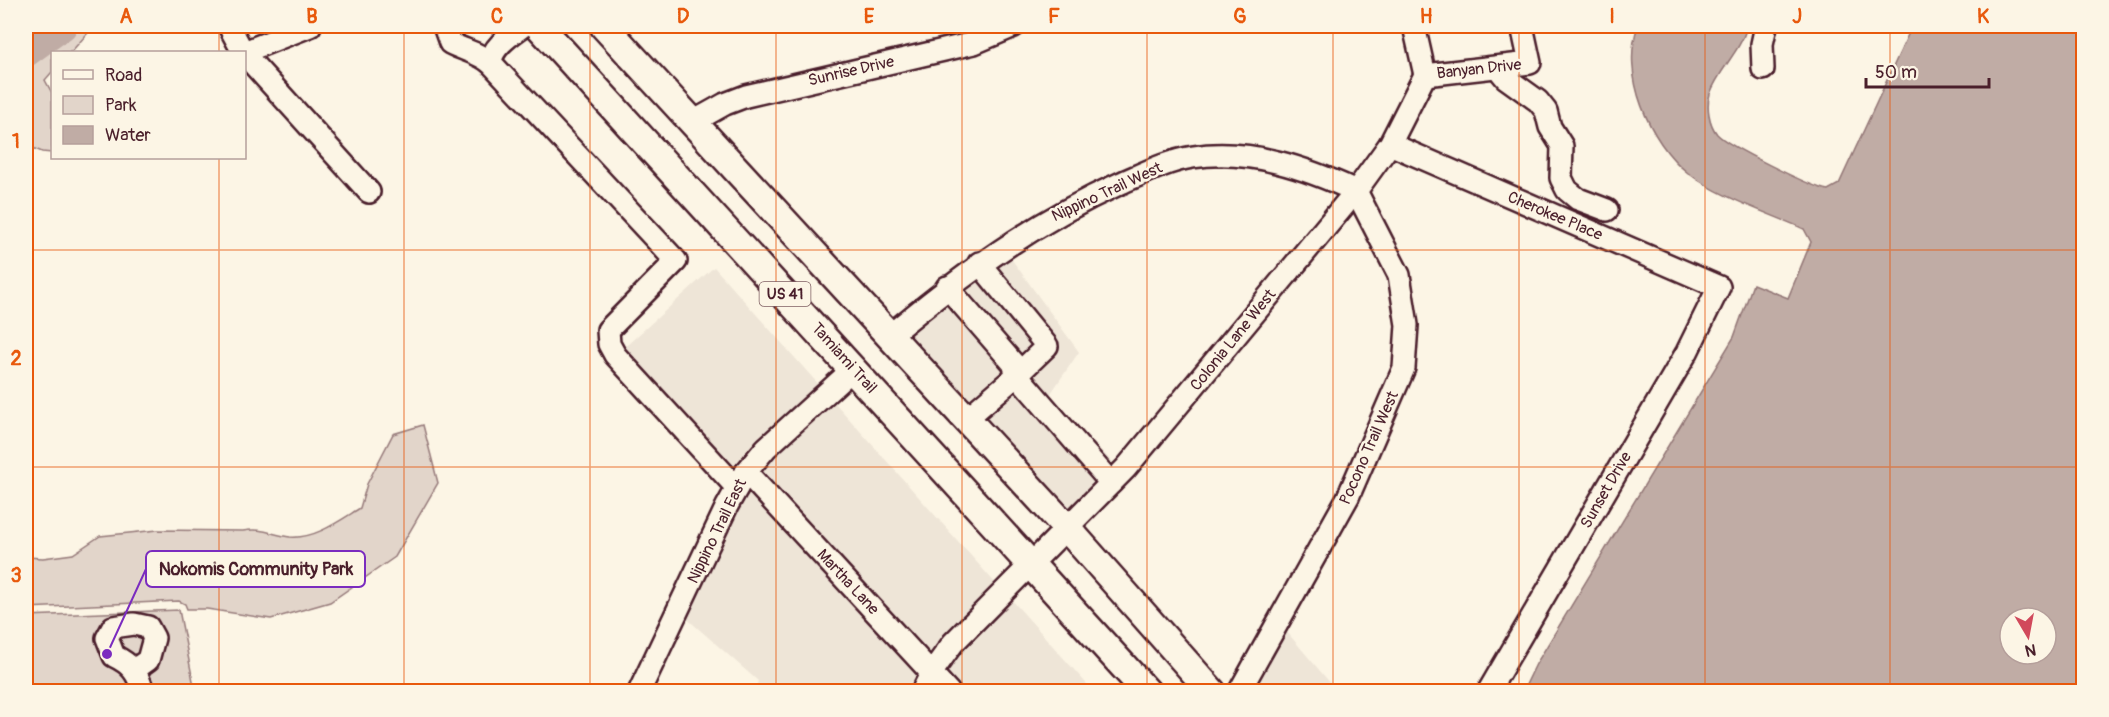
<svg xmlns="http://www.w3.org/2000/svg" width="2109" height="717" viewBox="0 0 2109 717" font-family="Pangolin,sans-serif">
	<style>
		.built { fill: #eee5d7 }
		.green { fill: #e2d5ca; stroke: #967a7a; stroke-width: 1.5 }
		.water { fill: #c0aca5; stroke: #917474; stroke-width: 1.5; fill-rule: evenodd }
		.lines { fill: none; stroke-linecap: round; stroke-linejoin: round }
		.river { stroke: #c0aca5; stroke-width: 30 }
		.minor-casing { stroke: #4a1f2b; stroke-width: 26 }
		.major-casing { stroke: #4a1f2b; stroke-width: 32 }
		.minor { stroke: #fcf5e5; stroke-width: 21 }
		.major { stroke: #fcf5e5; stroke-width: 27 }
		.grid { fill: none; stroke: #e8590c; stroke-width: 1.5; stroke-opacity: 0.55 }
		.labels { text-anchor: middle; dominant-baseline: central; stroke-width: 5; stroke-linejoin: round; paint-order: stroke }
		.shield { fill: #fcf5e5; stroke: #7f5f63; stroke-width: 1.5 }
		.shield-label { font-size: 15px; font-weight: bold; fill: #4a1f2b }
		.street-label { font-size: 16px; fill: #4a1f2b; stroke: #fcf5e5 }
		.leader { fill: none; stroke: #7b2cbf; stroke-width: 2 }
		.callout-dot { fill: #7b2cbf; stroke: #fcf5e5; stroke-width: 2 }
		.callout { fill: #fcf5e5; stroke: #7b2cbf; stroke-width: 2 }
		.callout-label { font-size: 18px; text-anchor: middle; font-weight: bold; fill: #4a1f2b }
		.neatline { fill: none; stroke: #e8590c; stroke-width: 2 }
		.grid-label { font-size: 20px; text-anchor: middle; font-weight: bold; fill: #e8590c }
	</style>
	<rect width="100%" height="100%" fill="#fcf5e5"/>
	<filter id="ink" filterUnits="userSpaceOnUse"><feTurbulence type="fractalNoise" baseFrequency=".0167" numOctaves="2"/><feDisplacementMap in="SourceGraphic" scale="12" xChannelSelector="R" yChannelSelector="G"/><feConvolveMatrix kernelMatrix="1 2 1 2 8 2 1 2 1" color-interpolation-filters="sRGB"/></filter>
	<g filter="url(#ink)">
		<g class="built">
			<path d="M1007,253L1079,352L1049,396L1121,471L1079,517L976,417L891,325Z"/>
			<path d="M714,267L997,585L912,691H755L758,681L676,609L736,477L617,354Z"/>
			<path d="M1010,598L1093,691L932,692L960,650Z"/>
			<path d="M1281,625L1337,691H1236Z"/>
		</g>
		<g class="green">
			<path d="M40,26H94L71,52H52V72L45,80L52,93V153L42,152L26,145V42Z"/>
			<path d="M423,425L438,483L395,557L330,602L271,619L207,609H187L185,604L179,601L26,608V557L43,558L73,554L100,536L158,530L243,531C261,527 273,535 290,537C315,539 339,521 360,508L367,484L393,434Z"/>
			<path d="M179,610L195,691H26V616Z"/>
		</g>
		<path class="water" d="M1638,26H1747C1741,51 1719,69 1710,94C1706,106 1709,124 1717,134C1728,146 1811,187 1828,190L1839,184L1912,26H2083V691H1523L1536,664L1734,337L1753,284L1788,298L1811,242L1804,229C1766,212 1721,198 1688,173C1649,142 1620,74 1638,26ZM2010,618H2046V654H2010Z"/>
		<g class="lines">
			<path class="river" d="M26,52L62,26"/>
			<defs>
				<g id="minor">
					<path d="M229,26L243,52"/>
					<path d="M444,26L450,43C465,51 478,52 491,63"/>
					<path d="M523,26C512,34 491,47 491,63L676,261L608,330L609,344L615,355L737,488"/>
					<path d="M244,52L310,26"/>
					<path d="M244,54L369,192"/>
					<path d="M1497,67L1506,78L1538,101L1546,111L1550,127L1562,146L1561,178L1567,190L1578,199L1607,210"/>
					<path d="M1763,69L1762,44L1766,26"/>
					<path d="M1425,75L1530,63L1522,26"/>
					<path d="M691,123L725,104L746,96L974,43L1014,26"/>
					<path d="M1390,144L1719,287L1687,352L1488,692"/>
					<path d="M947,287L1013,363L1017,375L1047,346L979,263"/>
					<path d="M889,336C963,274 1033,223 1121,183C1144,173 1168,161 1193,157C1249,148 1306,168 1356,191L1399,275L1407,325L1404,368L1348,497L1239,692"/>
					<path d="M966,419L1017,375L1111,483"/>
					<path d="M746,472L949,692"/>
					<path d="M134,670L148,660L154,638L148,627L134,624L113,627L107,638L114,656C131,664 138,673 143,692"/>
					<path d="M639,692L727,506L746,472L766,448L853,369"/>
					<path d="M922,692L932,672L953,643L1126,468L1356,191L1390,144L1425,75L1414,26"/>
				</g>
				<g id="major">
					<path d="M539,26L1147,692"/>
					<path d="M604,26L1066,527L1212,692"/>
				</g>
			</defs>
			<use href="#minor" class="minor-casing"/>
			<use href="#major" class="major-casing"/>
			<use href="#minor" class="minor"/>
			<use href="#major" class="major"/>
		</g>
	</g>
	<path class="grid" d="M219,26V52M404,26V692M590,26V692M776,26V692M962,26V692M1147,26V692M1333,26V692M1519,26V692M1705,26V692M1890,26V692M219,158V692M26,250H2084M26,467H2084"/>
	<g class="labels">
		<rect class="shield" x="759.5" y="282" width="51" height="24" rx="4.5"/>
		<g class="shield-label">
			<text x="785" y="294">US 41</text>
		</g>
		<g class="street-label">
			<text transform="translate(1479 69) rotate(-6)">Banyan Drive</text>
			<text transform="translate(851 71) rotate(-13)">Sunrise Drive</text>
			<text transform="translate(1107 192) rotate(-25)">Nippino Trail West</text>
			<text transform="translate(1555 216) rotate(23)">Cherokee Place</text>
			<text transform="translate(1233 340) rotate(-51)">Colonia Lane West</text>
			<text transform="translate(844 358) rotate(48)">Tamiami Trail</text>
			<text transform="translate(1369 448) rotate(-66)">Pocono Trail West</text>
			<text transform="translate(1606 490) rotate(-60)">Sunset Drive</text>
			<text transform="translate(717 531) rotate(-64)">Nippino Trail East</text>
			<text transform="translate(848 582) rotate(47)">Martha Lane</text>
		</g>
	</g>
	<path class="leader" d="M107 654L146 569"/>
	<circle class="callout-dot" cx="107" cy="654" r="6"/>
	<rect class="callout" x="146" y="551" width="219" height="36" rx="6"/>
	<g class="callout-label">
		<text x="256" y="575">Nokomis Community Park</text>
	</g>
	<rect width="2109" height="717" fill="none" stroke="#fcf5e5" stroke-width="66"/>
	<rect x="51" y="51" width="195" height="108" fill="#fcf5e5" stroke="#b59f9b" stroke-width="1.5"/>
	<rect x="63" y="70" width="30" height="9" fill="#fcf5e5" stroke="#b59f9b" stroke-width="1.5"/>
	<text x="105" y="81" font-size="18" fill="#4a1f2b">Road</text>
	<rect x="63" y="96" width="30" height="18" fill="#e2d5ca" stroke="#b59f9b" stroke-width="1.5"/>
	<text x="105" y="111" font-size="18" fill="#4a1f2b">Park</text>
	<rect x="63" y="126" width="30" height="18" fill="#c0aca5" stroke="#b59f9b" stroke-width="1.5"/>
	<text x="105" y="141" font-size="18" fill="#4a1f2b">Water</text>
	<g transform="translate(2028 636) rotate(170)"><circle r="28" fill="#fcf5e5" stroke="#b59f9b" stroke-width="1.5"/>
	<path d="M0-4.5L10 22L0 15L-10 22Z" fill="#d1495b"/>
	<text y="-9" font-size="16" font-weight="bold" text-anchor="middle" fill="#4a1f2b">N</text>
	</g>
	<path d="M1866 78v9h123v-9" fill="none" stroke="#4a1f2b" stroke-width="3"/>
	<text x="1875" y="78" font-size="18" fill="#4a1f2b" stroke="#fcf5e5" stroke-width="4.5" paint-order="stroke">50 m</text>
	<rect x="33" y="33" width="2043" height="651" class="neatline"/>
	<g class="grid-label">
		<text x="126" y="23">A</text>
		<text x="312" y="23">B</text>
		<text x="497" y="23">C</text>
		<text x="683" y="23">D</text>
		<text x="869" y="23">E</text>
		<text x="1054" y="23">F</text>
		<text x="1240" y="23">G</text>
		<text x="1426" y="23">H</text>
		<text x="1612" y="23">I</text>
		<text x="1797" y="23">J</text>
		<text x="1983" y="23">K</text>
		<text x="16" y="148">1</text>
		<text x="16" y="365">2</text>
		<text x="16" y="582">3</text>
	</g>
</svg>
